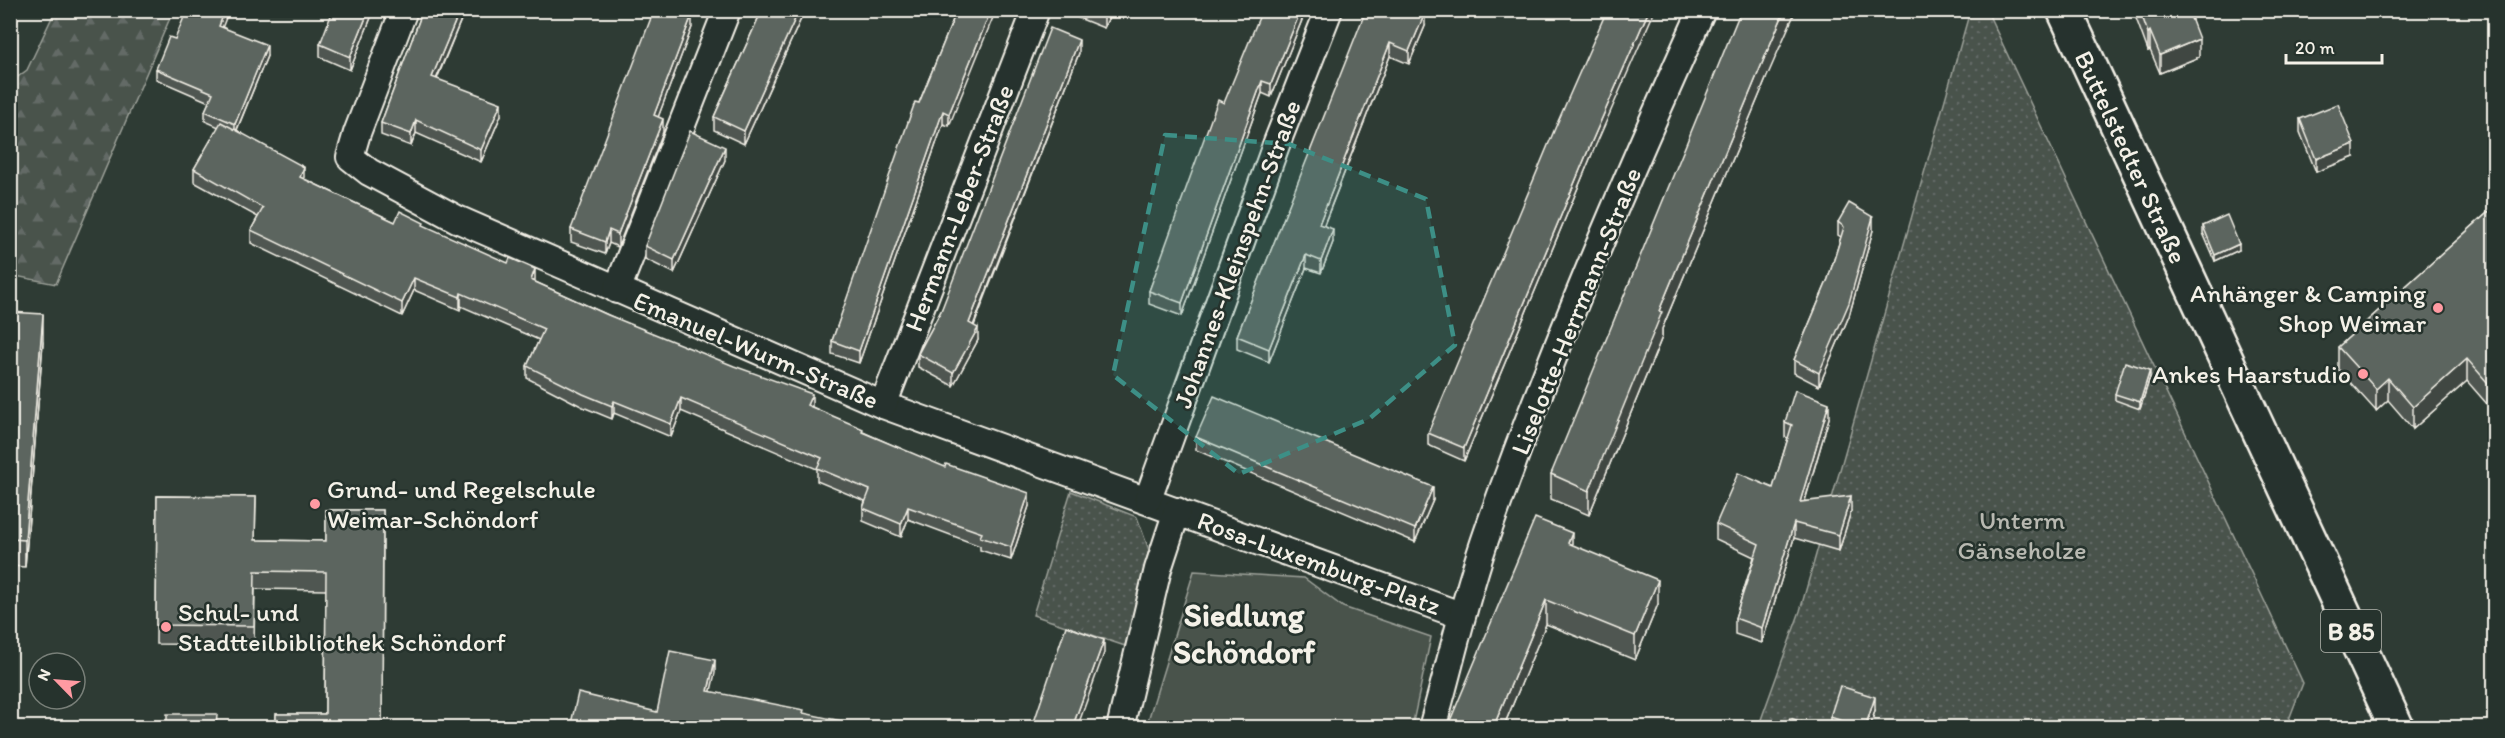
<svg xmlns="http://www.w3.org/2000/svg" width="2505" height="738" viewBox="0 0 2505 738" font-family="Itim,sans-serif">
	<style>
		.grass { fill: url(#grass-dots); stroke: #9ea29a; stroke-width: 1.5 }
		.forest { fill: url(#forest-firs); stroke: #9ea29a; stroke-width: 1.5 }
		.park { fill: #48524c; stroke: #9ea29a; stroke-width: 1.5 }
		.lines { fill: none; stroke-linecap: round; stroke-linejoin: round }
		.street-casing { stroke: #f4f1e8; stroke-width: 30 }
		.primary-casing { stroke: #f4f1e8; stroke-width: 38 }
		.street { stroke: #26332d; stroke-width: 26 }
		.primary { stroke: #26332d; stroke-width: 33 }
		.wall { fill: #4f5751; stroke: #f4f1e8; stroke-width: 1.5 }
		.shaded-wall { fill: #404742; stroke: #f4f1e8; stroke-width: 1.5 }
		.building { fill: #5c655e; stroke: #f4f1e8; stroke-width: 1.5 }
		.marked { fill: #3d8f86; fill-opacity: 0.2; stroke: #3d8f86; stroke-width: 4.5; stroke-dasharray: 12 8; stroke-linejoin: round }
		.poi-dot { fill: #ff9aa2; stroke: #26332d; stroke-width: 2 }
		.labels { text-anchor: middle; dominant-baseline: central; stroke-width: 5; stroke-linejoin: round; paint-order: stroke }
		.shield { fill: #26332d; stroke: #b6b8b0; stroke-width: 1.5 }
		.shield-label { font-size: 24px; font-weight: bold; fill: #f4f1e8 }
		.street-label { font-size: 26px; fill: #f4f1e8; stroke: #26332d }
		.poi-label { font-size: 26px; fill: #f4f1e8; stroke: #26332d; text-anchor: end }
		.park-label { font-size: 26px; fill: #b8b9b1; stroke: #26332d }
		.district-label { font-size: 32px; font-weight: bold; fill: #f4f1e8; stroke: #26332d }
	</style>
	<defs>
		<pattern id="grass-dots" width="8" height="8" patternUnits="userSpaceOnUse" patternTransform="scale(1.5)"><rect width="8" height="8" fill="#48524c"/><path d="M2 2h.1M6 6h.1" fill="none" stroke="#636b66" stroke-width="1.8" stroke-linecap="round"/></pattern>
		<pattern id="forest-firs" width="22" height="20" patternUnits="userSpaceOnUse" patternTransform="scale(1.5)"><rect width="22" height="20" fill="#48524c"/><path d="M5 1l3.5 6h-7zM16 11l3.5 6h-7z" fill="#636b66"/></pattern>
	</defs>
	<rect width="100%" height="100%" fill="#2e3b34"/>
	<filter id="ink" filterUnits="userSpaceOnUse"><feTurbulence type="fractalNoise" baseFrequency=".0167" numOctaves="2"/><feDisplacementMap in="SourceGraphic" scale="12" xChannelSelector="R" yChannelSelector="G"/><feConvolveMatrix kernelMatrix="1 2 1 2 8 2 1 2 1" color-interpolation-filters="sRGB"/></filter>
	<g filter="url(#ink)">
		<g class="grass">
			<path d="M1970,11H1987L2303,683L2286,727L1758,728L1800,611Z"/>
			<path d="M1071,491L1137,517L1149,550L1125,646L1033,615Z"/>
		</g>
		<path class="forest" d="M55,11H173L56,284L10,275L11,82L27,70Z"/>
		<path class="park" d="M1194,571L1304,578L1343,607L1431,637L1412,727H1146Z"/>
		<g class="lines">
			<defs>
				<g id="street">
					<path d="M404,10L357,133L350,157L369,172L457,219L883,405L1460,615"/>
					<path d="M617,290L727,10"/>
					<path d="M883,405L1036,10"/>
					<path d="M1148,499L1276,145L1329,10"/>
					<path d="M1120,728L1158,569L1177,511"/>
					<path d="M1432,728C1451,662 1465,596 1488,531C1550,355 1625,181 1702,10"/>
				</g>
				<path id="primary" d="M2064,10L2397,728"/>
			</defs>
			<use href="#street" class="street-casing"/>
			<use href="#primary" class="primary-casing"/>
			<use href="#street" class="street"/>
			<use href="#primary" class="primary"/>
		</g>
		<g class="wall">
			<path d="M374,10L350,70L320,57V44Z"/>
			<path d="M423,10H465L437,79L501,115L481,162L416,133L411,146L381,135V123Z"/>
			<path d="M762,10H805L744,144L714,130V117Z"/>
			<path d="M957,10L949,126L943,124L859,363L832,354V341L919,103Z"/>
			<path d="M1071,10H1112L1104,28L1071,15Z"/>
			<path d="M1306,10L1271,97L1262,93L1182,316L1149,304V291L1224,103Z"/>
			<path d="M2133,10H2192V22L2199,57L2160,73L2150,50L2148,51Z"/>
			<path d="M1425,26L1409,64L1390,56L1324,225L1333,242L1321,273L1306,268L1269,362L1237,349V336L1346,63Z"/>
			<path d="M222,27L267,56L237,130L304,179L395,222L424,226L535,282L608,315L812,407L863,432L1029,506L1011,560L980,550V546L908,519L901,537L863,521V508L865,501L817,481V469L681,411L671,437L614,413L612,419L583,407L527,378V366L539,340L461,306L460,310L414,290L402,316L251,243V230L258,217L194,182V169L219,127L205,121V111L209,102L156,79V69L175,39Z"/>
			<path d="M692,27L658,117L663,132L618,247L609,243L605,254L571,242V229Z"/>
			<path d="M1079,53L974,326L978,340L953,386L918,367V354Z"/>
			<path d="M1766,79L1662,329V337L1589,515L1551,499V474Z"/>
			<path d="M2300,119L2354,157L2316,172L2300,132Z"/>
			<path d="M1592,154L1464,461L1428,445V433Z"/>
			<path d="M725,160L674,273L645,259V246Z"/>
			<path d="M2494,207V412L2467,381L2413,429L2388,400L2376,411L2338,369V347Z"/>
			<path d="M1838,222L1873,230L1849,316L1819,386L1794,373V360L1828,279L1841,237L1838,235Z"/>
			<path d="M2203,226L2239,250L2215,261L2203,233Z"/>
			<path d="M10,312L43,342L25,567L10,566Z"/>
			<path d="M2150,377L2140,409L2115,400V394Z"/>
			<path d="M1829,418L1805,501L1851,511L1839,551L1794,538L1762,643L1735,634V618L1754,557L1716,539V524L1773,488L1788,438L1785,437V422Z"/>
			<path d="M1196,437L1433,500L1415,542L1196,450Z"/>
			<path d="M157,496L256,497L255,540L326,541V510H383L382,728H276V714H325L326,590L255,589L254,645L156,644Z"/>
			<path d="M1572,545L1658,604L1635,660L1546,624L1503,728H1447Z"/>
			<path d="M1875,710L1870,728H1830V717Z"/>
		</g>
		<g class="shaded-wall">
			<path d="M225,10H229L219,36V26Z"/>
			<path d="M369,10H374L350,70V57Z"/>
			<path d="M460,10H465L432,89V77Z"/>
			<path d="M799,10H805L744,144V131Z"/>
			<path d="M991,10H996L949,126V114Z"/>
			<path d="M1106,10H1112L1104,28V15Z"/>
			<path d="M1301,10H1306L1271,97V84Z"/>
			<path d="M1649,10H1655L1592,154L1464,461V448L1592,141Z"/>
			<path d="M1785,10H1796L1766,79L1662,329V337L1589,515V491L1659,311L1766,54Z"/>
			<path d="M2192,11V29L2189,13Z"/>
			<path d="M1425,13V26L1409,64V51Z"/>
			<path d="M692,15V27L654,128V115Z"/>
			<path d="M2150,31V50L2148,51V33Z"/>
			<path d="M2199,39V57L2160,73V55Z"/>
			<path d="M1079,40V53L969,336V323Z"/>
			<path d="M1390,43V56L1319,237V224Z"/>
			<path d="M267,45V56L235,134V124Z"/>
			<path d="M1262,81V93L1182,316V303Z"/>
			<path d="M501,103V115L481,162V150Z"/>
			<path d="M943,111V124L859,363V351Z"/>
			<path d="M663,119V132L618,247V234Z"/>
			<path d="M416,120V133L411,146V134Z"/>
			<path d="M2354,144V157L2316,172V159Z"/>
			<path d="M725,147V160L674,273V260Z"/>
			<path d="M304,167V180L300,177Z"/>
			<path d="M1873,217V230L1849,316L1819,386V373Z"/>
			<path d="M1333,229V242L1321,273V261Z"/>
			<path d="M609,230V243L605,254V242Z"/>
			<path d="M2239,244V250L2215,261V255Z"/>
			<path d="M1306,255V268L1269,362V349Z"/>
			<path d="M535,269V282L531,280Z"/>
			<path d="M414,278V290L402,316V303Z"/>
			<path d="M461,293V306L460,310V297Z"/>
			<path d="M43,314V342L25,567V540Z"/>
			<path d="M978,328V340L953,386V373Z"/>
			<path d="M2467,359V381L2413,429V407Z"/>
			<path d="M2150,370V377L2140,409V402Z"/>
			<path d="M2388,378V400L2376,411V389Z"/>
			<path d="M812,394V407L807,418V405Z"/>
			<path d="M681,398V411L671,437V424Z"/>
			<path d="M614,401V413L612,419V406Z"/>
			<path d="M1829,403V418L1800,517V502Z"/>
			<path d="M1433,487V500L1415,542V529Z"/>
			<path d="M1029,493V506L1011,560V547Z"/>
			<path d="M1851,496V511L1839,551V535Z"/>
			<path d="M908,507V519L901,537V524Z"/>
			<path d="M1794,523V538L1762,643V628Z"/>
			<path d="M1572,533V557L1568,543Z"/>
			<path d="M1658,580V604L1635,660V636Z"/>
			<path d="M1546,600V624L1503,728H1493Z"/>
			<path d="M1104,640V653L1077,728H1072Z"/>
			<path d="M715,660V673L708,704V691Z"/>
			<path d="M1875,697V710L1870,728H1865Z"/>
		</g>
		<g class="building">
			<path d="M187,10H225L219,26L267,45L235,124L205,111L213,93L156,69L169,37L175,39Z"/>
			<path d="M333,10H369L350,57L320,44Z"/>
			<path d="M423,10H460L432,77L501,103L481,150L416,120L411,134L381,123Z"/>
			<path d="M654,10H681L692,15L654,115L663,119L618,234L609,230L605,242L571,229Z"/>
			<path d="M762,10H799L744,131L714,117Z"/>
			<path d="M957,10H991L949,114L943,111L859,351L832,341L915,102L919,103Z"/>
			<path d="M1092,10H1106L1104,15Z"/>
			<path d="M1262,10H1301L1271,84L1262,81L1182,303L1149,291L1218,100L1224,103Z"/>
			<path d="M1366,10H1418L1425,13L1409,51L1390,43L1319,224L1333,229L1321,261L1306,255L1269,349L1237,336Z"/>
			<path d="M1607,10H1649L1592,141L1464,448L1428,433L1556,126Z"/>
			<path d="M1741,10H1785L1766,54L1659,311L1662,312L1589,491L1551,474Z"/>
			<path d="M2140,10H2192L2189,13L2199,39L2160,55L2150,31L2148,33Z"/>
			<path d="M1050,28L1079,40L969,323L978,328L953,373L918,354L941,311Z"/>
			<path d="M2338,104L2354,144L2316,159L2300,119Z"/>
			<path d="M221,122L304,167L300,177L395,222L400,211L424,223L423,225L508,263L510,258L535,269L531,280L608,315L734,366L812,394L807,405L863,429L862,432L945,467L946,464L1029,493L1011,547L980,537L982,533L908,507L901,524L863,508L870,490L817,468L822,458L681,398L671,424L614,401L612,406L583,394L527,366L544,329L461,293L460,297L414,278L402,303L251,230L263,208L194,169Z"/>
			<path d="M690,131L725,147L674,260L645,246Z"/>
			<path d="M1849,203L1873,217L1849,303L1819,373L1794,360L1828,279L1844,227L1838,222Z"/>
			<path d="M2494,207V390L2467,359L2413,407L2388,378L2376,389L2338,347Z"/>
			<path d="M2227,215L2239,244L2215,255L2203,226Z"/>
			<path d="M10,312L43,314L25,540L10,539Z"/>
			<path d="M2125,362L2150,370L2140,402L2115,394Z"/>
			<path d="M1795,390L1829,403L1800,502L1851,496L1839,535L1794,523L1762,628L1735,618L1759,544L1716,524L1738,473L1773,488L1792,425L1785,422Z"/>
			<path d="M1214,396L1433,487L1415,529L1196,437Z"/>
			<path d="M157,496L256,497L255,540L326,541V510H383L382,728H276V714H325L326,572L255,571L254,626L156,625Z"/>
			<path d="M1535,518L1572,533L1568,543L1658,580L1635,636L1546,600L1493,728H1447Z"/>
			<path d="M1066,626L1104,640L1072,728H1032Z"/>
			<path d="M670,651L715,660L708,691L804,710L803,713L856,724V728H570L578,693L657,712Z"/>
			<path d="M1840,686L1875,697L1865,728L1830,717Z"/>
			<path d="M167,714H217L216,728H167Z"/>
			<path d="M1790,718L1819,727V728H1786Z"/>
		</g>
	</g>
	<path class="marked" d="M1165,135L1289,144L1426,199L1455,345L1369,419L1239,474L1113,375Z"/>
	<g class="poi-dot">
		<circle cx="2438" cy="308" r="6"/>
		<circle cx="2363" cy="374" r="6"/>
		<circle cx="315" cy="504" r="6"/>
		<circle cx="166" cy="627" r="6"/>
	</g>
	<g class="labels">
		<rect class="shield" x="2321" y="610" width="60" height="42" rx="4.5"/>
		<g class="shield-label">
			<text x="2351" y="631">B 85</text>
		</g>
		<g class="street-label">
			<text transform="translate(2131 157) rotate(65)">Buttelstedter Straße</text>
			<text transform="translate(959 208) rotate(-69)">Hermann-Leber-Straße</text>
			<text transform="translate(1237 254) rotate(-70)">Johannes-Kleinspehn-Straße</text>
			<text transform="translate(1576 311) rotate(-68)">Liselotte-Herrmann-Straße</text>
			<text transform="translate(756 350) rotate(23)">Emanuel-Wurm-Straße</text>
			<text transform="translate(1319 563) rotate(20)">Rosa-Luxemburg-Platz</text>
		</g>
		<g class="poi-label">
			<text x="2426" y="293">Anhänger &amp; Camping<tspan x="2426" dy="30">Shop Weimar</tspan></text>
			<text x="2351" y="374">Ankes Haarstudio</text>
			<text x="327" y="489" text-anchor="start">Grund- und Regelschule<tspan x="327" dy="30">Weimar-Schöndorf</tspan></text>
			<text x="178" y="612" text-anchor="start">Schul- und<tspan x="178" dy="30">Stadtteilbibliothek Schöndorf</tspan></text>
		</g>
		<g class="park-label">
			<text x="2022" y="520">Unterm<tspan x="2022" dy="30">Gänseholze</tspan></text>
		</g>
		<g class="district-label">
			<text x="1244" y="615">Siedlung<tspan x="1244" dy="37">Schöndorf</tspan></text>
		</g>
	</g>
	<rect width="2505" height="738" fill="none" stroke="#26332d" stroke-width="36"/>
	<rect x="18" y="18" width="2469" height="702" fill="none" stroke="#f4f1e8" stroke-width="2" filter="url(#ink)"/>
	<g transform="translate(57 681) rotate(295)"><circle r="28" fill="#26332d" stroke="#787f78" stroke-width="1.5"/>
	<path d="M0-4.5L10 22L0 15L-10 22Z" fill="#ff9aa2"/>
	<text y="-9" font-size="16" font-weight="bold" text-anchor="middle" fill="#f4f1e8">N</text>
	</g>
	<path d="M2286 54v9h96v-9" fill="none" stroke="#f4f1e8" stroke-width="3"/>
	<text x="2295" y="54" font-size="18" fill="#f4f1e8" stroke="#26332d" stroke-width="4.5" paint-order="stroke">20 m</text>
</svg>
